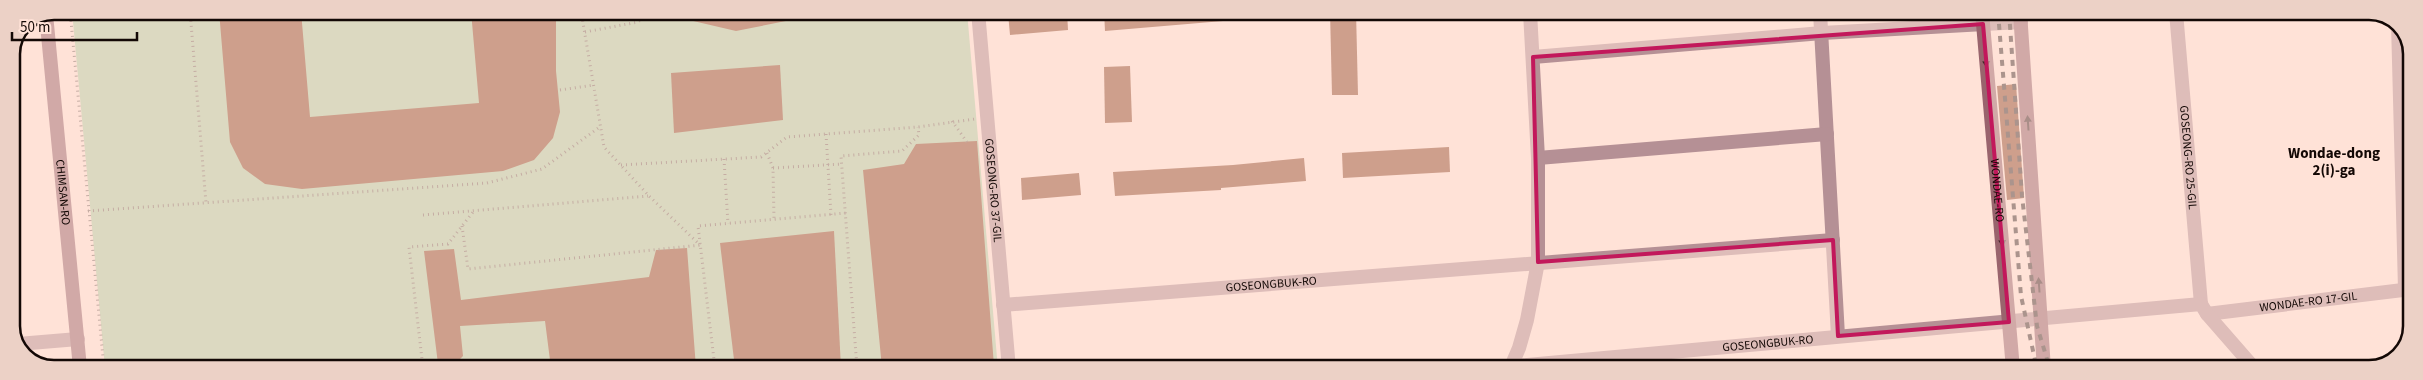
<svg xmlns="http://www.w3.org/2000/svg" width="2423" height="380" viewBox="0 0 2423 380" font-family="'Source Sans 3',sans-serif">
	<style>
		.green { fill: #b2cfa7 }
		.building { fill: #934e31 }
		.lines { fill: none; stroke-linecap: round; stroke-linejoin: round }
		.path { stroke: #7f6c65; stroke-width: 3; stroke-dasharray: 1 4; stroke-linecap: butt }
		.minor { stroke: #b59095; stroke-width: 14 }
		.secondary { stroke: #99646d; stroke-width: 14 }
		.rail { stroke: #463733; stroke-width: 4; stroke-dasharray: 6 6; stroke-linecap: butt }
		.oneway { fill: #422829 }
		.marked { fill: none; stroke: #c2185b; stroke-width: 4; stroke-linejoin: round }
		.labels { text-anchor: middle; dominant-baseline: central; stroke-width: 4; stroke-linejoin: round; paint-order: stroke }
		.street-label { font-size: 12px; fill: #130805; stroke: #ffe2d7 }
		.quarter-label { font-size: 15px; font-weight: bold; fill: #130805; stroke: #ffe2d7 }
		.rim { fill: none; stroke: #130805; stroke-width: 2.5 }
	</style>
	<rect width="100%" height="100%" fill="#ffe2d7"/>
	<path class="green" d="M72,11H967L998,369L105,368Z"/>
	<g class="building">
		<path d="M219,11H301L310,117L479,103L471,11H556V71L560,112L553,138L534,160L503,171L302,189L265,184L243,168L230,142Z"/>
		<path d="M677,11H801V18L736,31L676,17Z"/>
		<path d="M1023,11H1067L1068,30L1010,35L1008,13Z"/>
		<path d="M1104,11H1223V21L1105,31Z"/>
		<path d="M1330,11H1356L1358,95H1332Z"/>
		<path d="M780,65L783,120L674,133L671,73Z"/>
		<path d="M1130,66L1132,122L1105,123L1104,67Z"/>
		<path d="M2016,84L2024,198L2007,200L1997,86Z"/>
		<path d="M977,141L994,366L979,368H882L863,170L904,164L916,144Z"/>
		<path d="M1449,147L1450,172L1343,178L1342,153Z"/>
		<path d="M1304,158L1306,181L1221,188V190L1115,196L1113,172L1233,165Z"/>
		<path d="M1079,173L1081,195L1022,200L1021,178Z"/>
		<path d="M834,231L841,368H735L720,243Z"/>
		<path d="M687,248L696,368H551L545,321L460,326L463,356L457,362L438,364L424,251L454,249L461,300L649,277L656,250Z"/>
	</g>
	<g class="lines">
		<g class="path">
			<path d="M70,11L104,368"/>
			<path d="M190,11L206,203"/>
			<path d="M581,11L604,147L649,196L700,245"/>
			<path d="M585,32L638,22L650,11"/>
			<path d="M560,90L594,85"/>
			<path d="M952,121L967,142"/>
			<path d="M826,134L831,215"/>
			<path d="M767,153L773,168L774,220"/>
			<path d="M724,159L728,224"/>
			<path d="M621,165L761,157L787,137L918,127L975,119"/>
			<path d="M773,168L842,164"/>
			<path d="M88,211L487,183L542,169L601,126"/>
			<path d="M423,215L648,196"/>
			<path d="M462,226L468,269L701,245"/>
			<path d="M423,368L409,247L448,244L473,212"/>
			<path d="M715,368L698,226L846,213"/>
			<path d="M857,368L841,156L902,151L919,135L918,127"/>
		</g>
		<g class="minor">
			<path id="s1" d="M978,11L1009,369"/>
			<path d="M1820,12L1838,336"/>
			<path id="s2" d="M2176,12L2201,304"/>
			<path d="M2398,23L2405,289"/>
			<path d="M1533,57L1822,33L2021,22"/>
			<path d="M1538,158L1827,134"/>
			<path id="s3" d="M1003,305L1833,240"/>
			<path id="s4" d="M2207,314L2411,289"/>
			<path d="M18,344L78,339"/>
			<path id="s5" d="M1483,369L2201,304L2207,314L2255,369"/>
			<path d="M1510,369L1519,348L1527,320L1538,262V158L1530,12"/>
		</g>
		<g class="secondary">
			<path id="s6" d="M1982,12L2013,369"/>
			<path d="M2020,12L2044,369"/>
			<path id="s7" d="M46,14L80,368"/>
		</g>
		<g class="rail">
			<path d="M1998,12L2021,296L2037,369"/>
			<path d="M2009,12L2022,196L2037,326L2050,369"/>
		</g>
	</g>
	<defs><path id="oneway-solid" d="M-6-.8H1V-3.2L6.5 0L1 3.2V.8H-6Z" transform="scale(1.25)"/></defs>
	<g class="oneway">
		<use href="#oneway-solid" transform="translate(1986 60) rotate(85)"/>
		<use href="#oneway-solid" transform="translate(2028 123) rotate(-94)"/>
		<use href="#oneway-solid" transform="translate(2002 239) rotate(85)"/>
		<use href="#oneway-solid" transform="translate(2039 285) rotate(-94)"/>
	</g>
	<path d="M0 0H2423V380H0ZM1983,24L2009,322L1838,336L1833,240L1538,262L1533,57Z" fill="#ffe2d7" fill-opacity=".55" fill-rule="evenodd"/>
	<path class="marked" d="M1983,24L2009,322L1838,336L1833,240L1538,262L1533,57Z"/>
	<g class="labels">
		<g class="street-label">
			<text stroke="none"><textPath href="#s2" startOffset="146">GOSEONG-RO 25-GIL</textPath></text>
			<text stroke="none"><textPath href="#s1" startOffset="180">GOSEONG-RO 37-GIL</textPath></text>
			<text stroke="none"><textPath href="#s6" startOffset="179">WONDAE-RO</textPath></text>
			<text stroke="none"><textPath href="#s7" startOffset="179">CHIMSAN-RO</textPath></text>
			<text stroke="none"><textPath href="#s3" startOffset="269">GOSEONGBUK-RO</textPath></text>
			<text stroke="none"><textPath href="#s4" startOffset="102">WONDAE-RO 17-GIL</textPath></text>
			<text stroke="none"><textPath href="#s5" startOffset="286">GOSEONGBUK-RO</textPath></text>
		</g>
		<g class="quarter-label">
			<text x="2334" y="153">Wondae-dong<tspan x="2334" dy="17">2(i)-ga</tspan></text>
		</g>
	</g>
	<path d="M0 0H2423V380H0ZM54 20H2369A34 34 0 0 1 2403 54V326A34 34 0 0 1 2369 360H54A34 34 0 0 1 20 326V54A34 34 0 0 1 54 20Z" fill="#ecd1c6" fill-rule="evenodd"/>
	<path class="rim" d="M54 20H2369A34 34 0 0 1 2403 54V326A34 34 0 0 1 2369 360H54A34 34 0 0 1 20 326V54A34 34 0 0 1 54 20Z"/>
	<path d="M12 32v8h125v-8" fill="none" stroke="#130805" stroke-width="2.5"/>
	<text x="20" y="32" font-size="15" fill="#130805" stroke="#ffe2d7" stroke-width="4" paint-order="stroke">50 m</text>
</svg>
